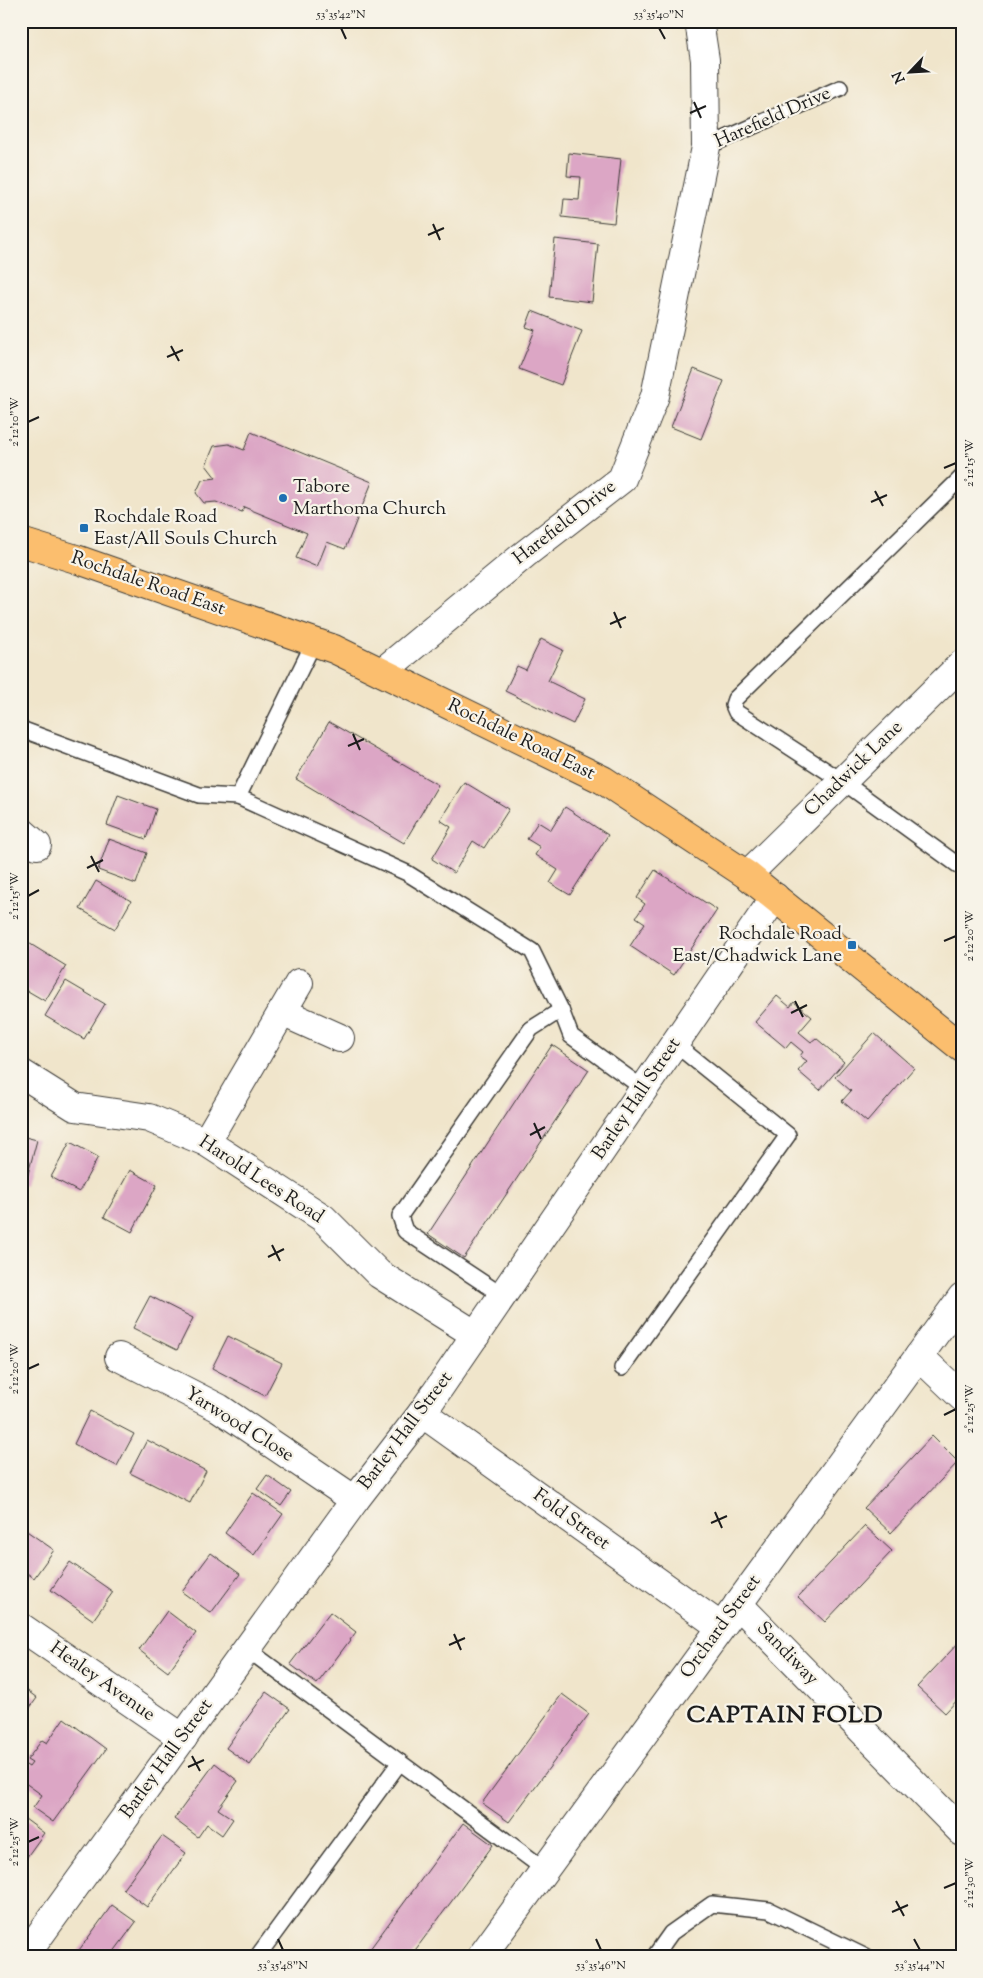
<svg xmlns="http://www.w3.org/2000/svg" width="983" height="1978" viewBox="0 0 983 1978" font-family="'Sorts Mill Goudy',serif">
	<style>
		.building { fill: #dca6c5 }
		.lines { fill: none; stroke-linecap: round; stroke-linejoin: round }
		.service-casing { stroke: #3c3a36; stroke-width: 18 }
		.minor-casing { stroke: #3c3a36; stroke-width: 30 }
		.trunk-casing { stroke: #3c3a36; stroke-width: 30 }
		.service { stroke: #fff; stroke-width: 15 }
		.minor { stroke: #fff; stroke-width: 28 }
		.trunk { stroke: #fbbe6e; stroke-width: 28 }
		.ticks { fill: none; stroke: #1c1c1c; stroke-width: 2 }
		.poi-dot { fill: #1f6fb2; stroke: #f7f3e8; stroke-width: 2 }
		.labels { text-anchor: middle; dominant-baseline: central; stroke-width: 4.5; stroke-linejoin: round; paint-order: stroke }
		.street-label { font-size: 19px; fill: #1c1c1c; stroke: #f7f3e8 }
		.poi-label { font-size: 19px; fill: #1c1c1c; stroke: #f7f3e8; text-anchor: start }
		.district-label { font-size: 24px; font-weight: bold; letter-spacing: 1px; fill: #1c1c1c; stroke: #f7f3e8 }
		.neatline { fill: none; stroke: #1c1c1c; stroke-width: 2 }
		.ticks-label { font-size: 12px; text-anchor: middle; fill: #1c1c1c }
	</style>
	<rect width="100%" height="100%" fill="#f7f3e8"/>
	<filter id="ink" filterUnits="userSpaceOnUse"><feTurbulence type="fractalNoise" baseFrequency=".02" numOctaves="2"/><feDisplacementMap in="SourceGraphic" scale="10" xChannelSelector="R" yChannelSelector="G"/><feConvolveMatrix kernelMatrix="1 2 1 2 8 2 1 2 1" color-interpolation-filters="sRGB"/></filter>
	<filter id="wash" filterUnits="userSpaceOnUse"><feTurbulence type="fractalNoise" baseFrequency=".0096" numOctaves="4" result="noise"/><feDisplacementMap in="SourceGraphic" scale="20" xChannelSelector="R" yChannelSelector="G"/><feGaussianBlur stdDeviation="1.12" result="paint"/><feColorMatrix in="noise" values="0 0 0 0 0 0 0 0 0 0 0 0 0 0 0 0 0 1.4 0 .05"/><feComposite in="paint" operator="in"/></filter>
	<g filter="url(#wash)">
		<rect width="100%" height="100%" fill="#f0e5cb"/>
		<g id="blocks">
			<g class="building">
				<path d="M569,153L621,159L614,223L562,217L564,199L579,200L581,177L567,176Z"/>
				<path d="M555,239L598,244L592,302L549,297Z"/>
				<path d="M532,311L582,331L561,385L519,369L535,330L526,327Z"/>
				<path d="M694,369L724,381L701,439L671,427Z"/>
				<path d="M251,432L372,482L345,549L327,542L317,567L296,558L307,533L244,507L242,512L216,502L204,503L196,493L202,480L216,478L206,465L214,446L229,444L244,450Z"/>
				<path d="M541,639L563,650L548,681L585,699L573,724L505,691L517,666L526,670Z"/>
				<path d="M329,722L438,785L404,843L296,779Z"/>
				<path d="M464,782L509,809L484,848L473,841L454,873L432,859L451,827L440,820Z"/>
				<path d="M118,795L156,809L146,839L107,825Z"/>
				<path d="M565,807L608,835L570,895L550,883L558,870L535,855L540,847L527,839L538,822L551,830Z"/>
				<path d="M109,839L147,853L136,884L98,870Z"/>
				<path d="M655,870L717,910L674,975L630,946L645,923L636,917L645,904L637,898Z"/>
				<path d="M96,881L131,901L115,929L80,909Z"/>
				<path d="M27,942L66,966L45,1001L21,987V953Z"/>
				<path d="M66,981L105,1004L84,1039L45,1016Z"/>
				<path d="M777,996L790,1007L794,1002L812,1017L799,1032L811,1042L816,1038L844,1062L820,1090L798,1071L807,1061L800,1056L803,1052L791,1042L786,1048L755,1022Z"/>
				<path d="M874,1033L914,1068L867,1122L842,1101L851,1091L835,1077Z"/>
				<path d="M552,1045L589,1070L464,1258L428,1234Z"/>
				<path d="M21,1136L37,1140L25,1185L21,1184Z"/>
				<path d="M70,1142L98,1157L79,1192L51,1177Z"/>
				<path d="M130,1170L157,1185L132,1232L104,1217Z"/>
				<path d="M150,1296L193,1318L177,1350L133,1328Z"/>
				<path d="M228,1336L282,1363L265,1396L212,1368Z"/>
				<path d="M90,1411L134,1434L117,1466L74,1444Z"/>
				<path d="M932,1436L958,1462L891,1533L864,1508Z"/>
				<path d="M147,1440L206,1471L190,1503L130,1473Z"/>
				<path d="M267,1475L291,1492L281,1506L257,1489Z"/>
				<path d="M253,1493L283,1514L254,1555L225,1533Z"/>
				<path d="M865,1526L892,1551L825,1622L798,1597Z"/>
				<path d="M21,1527L54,1550L34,1578L21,1569Z"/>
				<path d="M211,1553L240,1574L211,1613L182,1592Z"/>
				<path d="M70,1562L113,1592L93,1620L51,1590Z"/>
				<path d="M167,1611L196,1633L168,1672L139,1650Z"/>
				<path d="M330,1612L356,1632L317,1684L290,1664Z"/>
				<path d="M962,1639V1695L945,1713L917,1687Z"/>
				<path d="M21,1686L37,1698L21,1720Z"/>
				<path d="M266,1692L290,1709L250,1765L226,1748Z"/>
				<path d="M562,1694L589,1714L509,1822L482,1803Z"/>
				<path d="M64,1718L106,1749L53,1822L33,1808L42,1795L21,1780V1762L29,1767L32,1763L27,1760L42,1740L47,1743Z"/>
				<path d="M215,1763L238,1781L218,1809L233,1819L222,1835L207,1824L198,1837L174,1819Z"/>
				<path d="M21,1816L44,1833L21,1865Z"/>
				<path d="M463,1823L493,1845L460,1890L410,1957H364Z"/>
				<path d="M162,1836L186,1853L147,1907L123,1889Z"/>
				<path d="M112,1905L136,1922L110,1957H74Z"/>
			</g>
		</g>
	</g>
	<g filter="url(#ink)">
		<use href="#blocks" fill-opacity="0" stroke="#3c3a36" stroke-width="1"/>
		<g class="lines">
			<defs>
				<g id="service">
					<path d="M706,147L840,88"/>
					<path d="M962,477L735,699L733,705L736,712L842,781L962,868"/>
					<path d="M21,729L199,795L238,797L314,642"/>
					<path d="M238,797L407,873L532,951L561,1010L571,1036L644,1089"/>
					<path d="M503,1296L405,1231L400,1216L531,1029L561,1010"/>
					<path d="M622,1368L788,1135L675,1044"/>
					<path d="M247,1649L544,1869"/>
					<path d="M257,1957L400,1762"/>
					<path d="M654,1957L671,1933L712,1904L769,1910L866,1957"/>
				</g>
				<g id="minor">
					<path d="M382,672L525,554L622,479L655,396L706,147L705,60L699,21"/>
					<path d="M21,831L37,845"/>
					<path d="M747,875L962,664"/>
					<path d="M282,1012L340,1038"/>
					<path d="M21,1073L75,1107L149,1118L206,1142L323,1218L379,1274L476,1335"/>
					<path d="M206,1142L299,983"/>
					<path d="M919,1356L962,1397"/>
					<path d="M119,1357L219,1408L355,1500"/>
					<path d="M422,1413L721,1627"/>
					<path d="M738,1604L962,1832"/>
					<path d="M21,1627L183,1738"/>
					<path d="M24,1957L355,1500L422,1413L775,897"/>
					<path d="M481,1957L962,1297"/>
				</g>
				<path id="trunk" d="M21,542L76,559L334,649L603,780L747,875L962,1048"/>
			</defs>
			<use href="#service" class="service-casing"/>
			<use href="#minor" class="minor-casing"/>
			<use href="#trunk" class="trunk-casing"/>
			<use href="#service" class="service"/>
			<use href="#minor" class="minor"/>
			<use href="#trunk" class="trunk"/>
		</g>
	</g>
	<path class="ticks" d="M341,28L346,39M659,28L665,39M694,102L701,118M690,113L706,106M433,224L440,240M428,235L444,228M171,346L179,361M167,357L183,350M28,422L39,417M944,468L956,463M875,491L883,506M871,502L887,495M614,612L621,628M610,624L626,617M353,734L360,750M348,746L364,739M91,856L99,872M87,868L103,860M28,896L39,890M944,941L956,936M795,1001L803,1017M791,1013L807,1005M534,1123L541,1139M530,1135L545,1127M272,1245L280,1261M268,1257L284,1249M28,1369L39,1364M944,1415L956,1409M715,1512L722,1528M711,1523L727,1516M454,1634L461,1650M449,1645L465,1638M192,1756L200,1771M188,1767L204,1760M28,1842L39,1837M944,1888L956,1883M896,1901L904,1916M892,1912L908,1905M278,1939L283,1950M596,1939L601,1950M914,1939L920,1950"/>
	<g class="poi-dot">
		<circle cx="283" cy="498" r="5"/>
		<rect x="79" y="523" width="10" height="10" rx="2.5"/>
		<rect x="847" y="940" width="10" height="10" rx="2.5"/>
	</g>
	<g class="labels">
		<g class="street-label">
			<text transform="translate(773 118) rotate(-24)">Harefield Drive</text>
			<text transform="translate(565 523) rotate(-38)">Harefield Drive</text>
			<text transform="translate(148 584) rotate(19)">Rochdale Road East</text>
			<text transform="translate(521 740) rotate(26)">Rochdale Road East</text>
			<text transform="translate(854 769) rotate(-44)">Chadwick Lane</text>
			<text transform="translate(637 1099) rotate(-56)">Barley Hall Street</text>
			<text transform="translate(261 1180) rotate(33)">Harold Lees Road</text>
			<text transform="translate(239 1425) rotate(32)">Yarwood Close</text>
			<text transform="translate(406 1431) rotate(-53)">Barley Hall Street</text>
			<text transform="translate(571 1520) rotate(36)">Fold Street</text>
			<text transform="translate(721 1627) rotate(-54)">Orchard Street</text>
			<text transform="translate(787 1654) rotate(46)">Sandiway</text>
			<text transform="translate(102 1682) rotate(35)">Healey Avenue</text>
			<text transform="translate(167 1759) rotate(-54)">Barley Hall Street</text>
		</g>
		<g class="poi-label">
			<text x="293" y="487">Tabore<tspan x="293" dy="22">Marthoma Church</tspan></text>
			<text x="94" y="517">Rochdale Road<tspan x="94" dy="22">East/All Souls Church</tspan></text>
			<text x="842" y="934" text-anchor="end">Rochdale Road<tspan x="842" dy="22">East/Chadwick Lane</tspan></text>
		</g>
		<g class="district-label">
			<text x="785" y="1716">CAPTAIN FOLD</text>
		</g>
	</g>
	<rect width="983" height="1978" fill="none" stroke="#f7f3e8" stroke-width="55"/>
	<g transform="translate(910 72) rotate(245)" stroke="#f7f3e8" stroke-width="4" paint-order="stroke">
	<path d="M0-4L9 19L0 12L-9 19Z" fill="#1c1c1c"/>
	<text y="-8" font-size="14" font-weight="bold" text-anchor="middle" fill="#1c1c1c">N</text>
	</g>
	<rect x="28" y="28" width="928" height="1922" class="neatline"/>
	<g class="ticks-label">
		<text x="341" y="18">53°35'42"N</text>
		<text x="659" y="18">53°35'40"N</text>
		<text transform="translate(14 422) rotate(-90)" y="4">2°12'10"W</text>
		<text transform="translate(969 463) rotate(-90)" y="4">2°12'15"W</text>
		<text transform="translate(14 896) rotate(-90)" y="4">2°12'15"W</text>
		<text transform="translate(969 936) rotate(-90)" y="4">2°12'20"W</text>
		<text transform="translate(14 1369) rotate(-90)" y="4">2°12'20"W</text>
		<text transform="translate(969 1409) rotate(-90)" y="4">2°12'25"W</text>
		<text transform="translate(14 1842) rotate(-90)" y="4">2°12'25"W</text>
		<text transform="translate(969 1883) rotate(-90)" y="4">2°12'30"W</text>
		<text x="283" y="1969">53°35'48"N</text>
		<text x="601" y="1969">53°35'46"N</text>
		<text x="920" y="1969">53°35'44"N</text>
	</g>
</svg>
